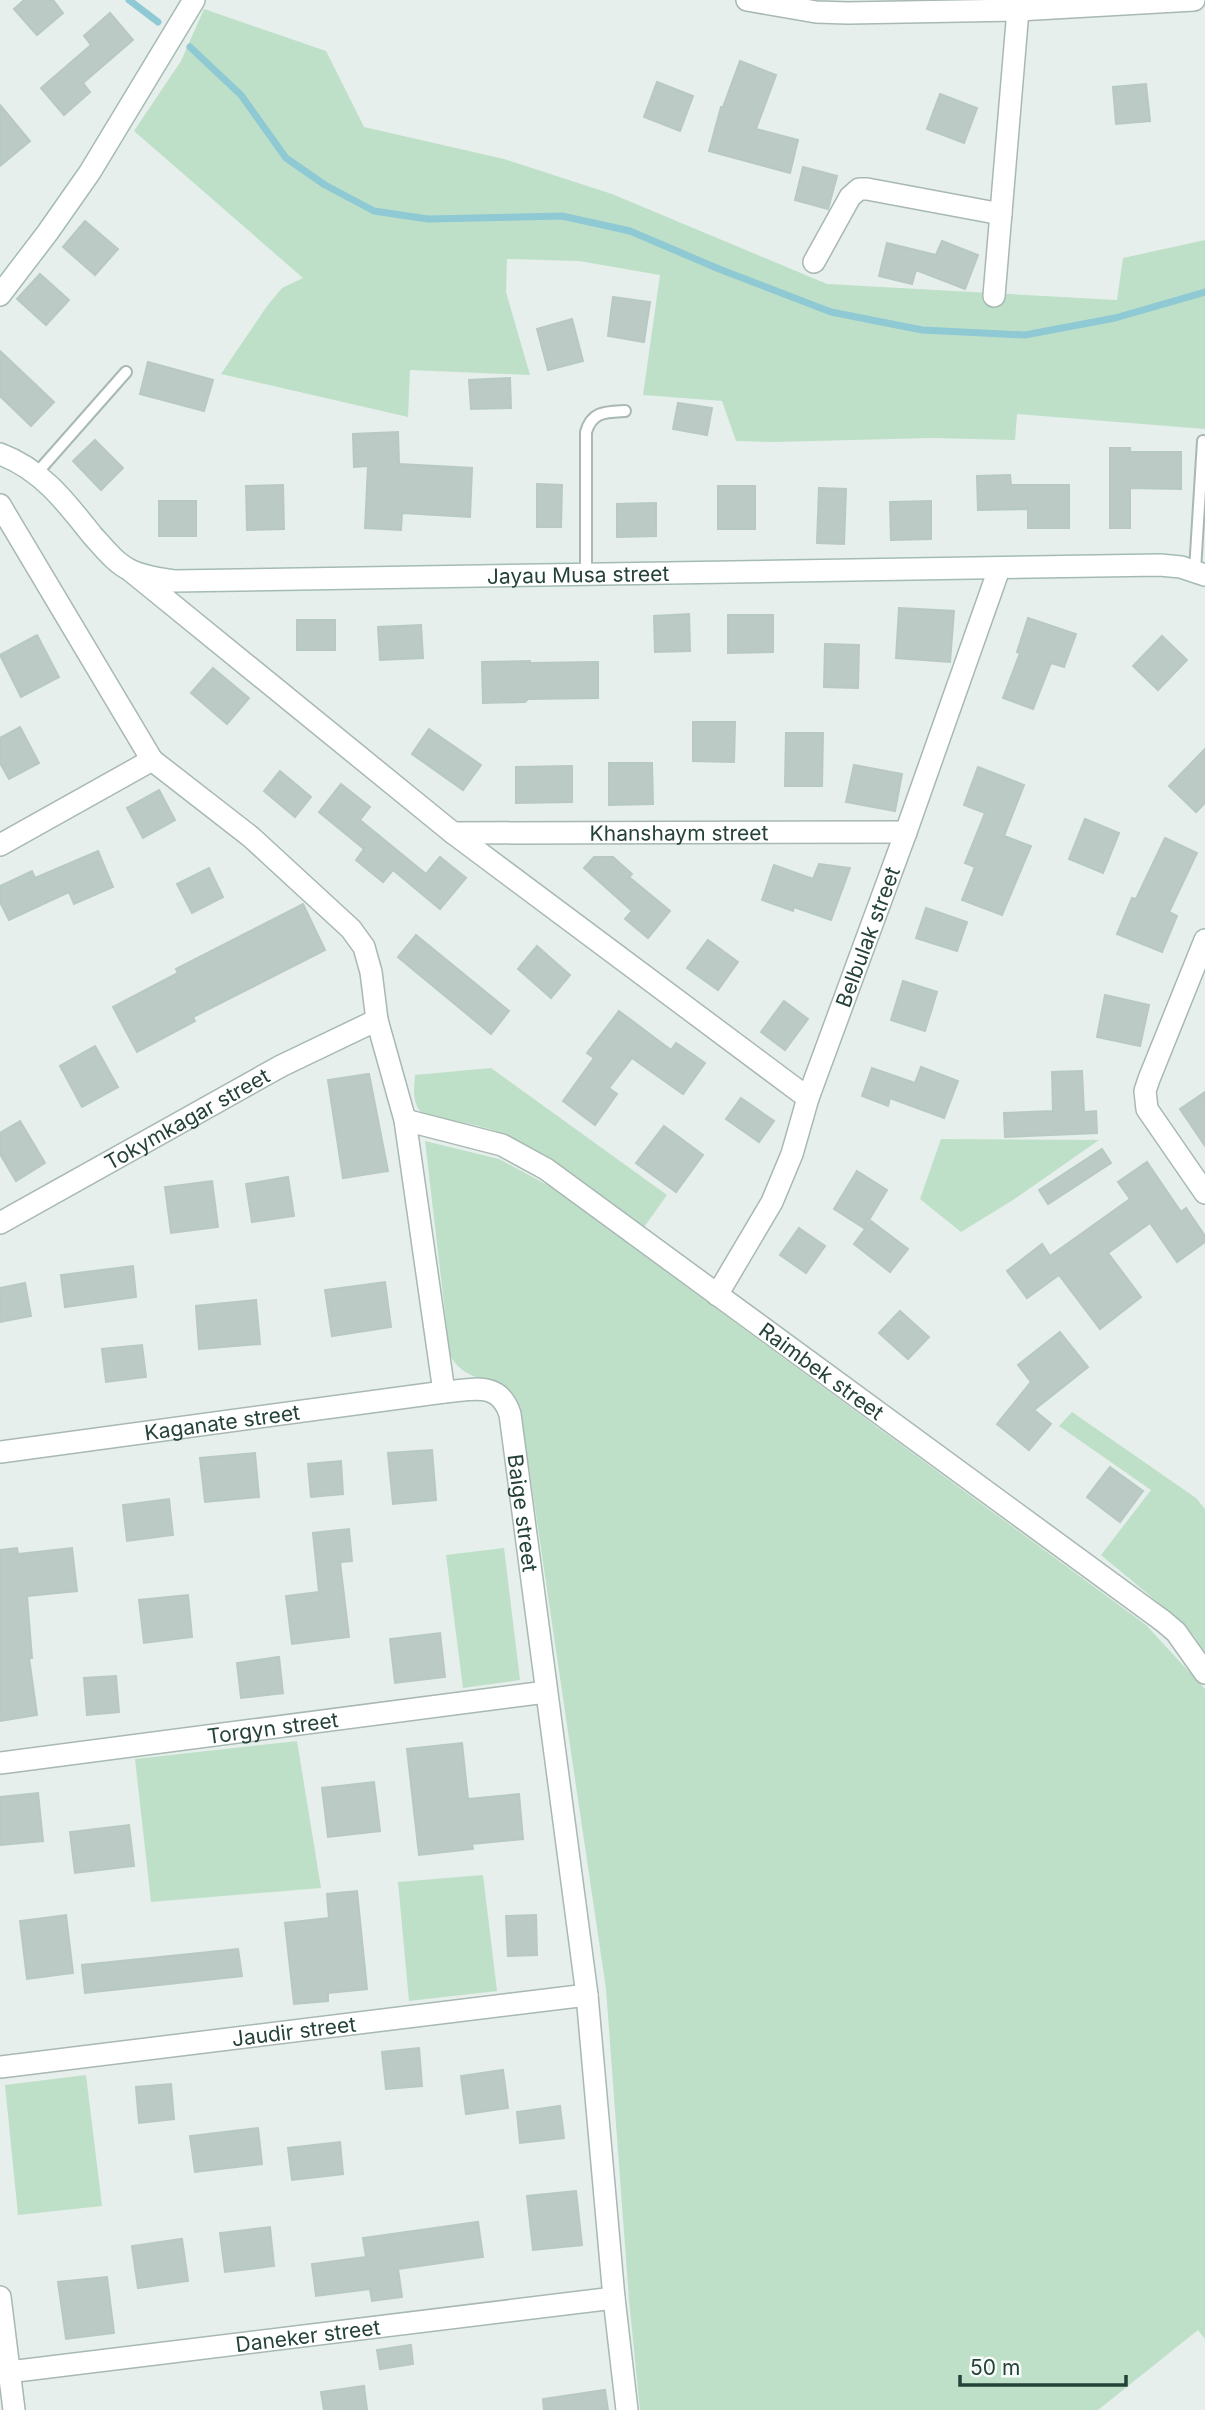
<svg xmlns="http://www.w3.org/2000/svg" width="1205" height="2410" viewBox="0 0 1205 2410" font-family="Inter,sans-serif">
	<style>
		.green { fill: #bfe0c8 }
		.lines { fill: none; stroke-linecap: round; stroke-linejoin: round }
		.stream { stroke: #8ec9d4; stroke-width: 7 }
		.building { fill: #bbcac4; stroke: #b8c9c2; stroke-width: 2 }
		.lane-casing { stroke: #a8b8b2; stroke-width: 14 }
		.street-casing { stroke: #a8b8b2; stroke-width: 24 }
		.secondary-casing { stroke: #a4bbb3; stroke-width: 24 }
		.lane { stroke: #fff; stroke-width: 10 }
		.street { stroke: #fff; stroke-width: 21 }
		.secondary { stroke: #fff; stroke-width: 21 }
		.labels { text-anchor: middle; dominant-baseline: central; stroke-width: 5; stroke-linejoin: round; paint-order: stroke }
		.street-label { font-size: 21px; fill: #24423a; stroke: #f7fbf9 }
	</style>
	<rect width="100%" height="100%" fill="#e6efeb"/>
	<g class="green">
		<path d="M204,9L326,51L364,127L504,159L612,194L827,284L1117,300L1123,258L1205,240V429L1017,414L1015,440L932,438L773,442L736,441L722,401L643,395L660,275L579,261L507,259L506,292L530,375L410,370L408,417L221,374L267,306L282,288L303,278L134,131L181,61Z"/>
		<path d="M491,1068L667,1195L642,1230C596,1195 550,1153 496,1131C487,1128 475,1125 465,1123C450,1121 432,1124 420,1111C412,1101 414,1087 415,1075Z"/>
		<path d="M941,1139L1099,1140L1013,1200L961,1232L920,1199Z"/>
		<path d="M425,1141L499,1159L551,1187L1146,1625L1205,1689V2339L1198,2330L1098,2410H640L629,2300L606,1989L522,1420C510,1368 468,1391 450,1355Z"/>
		<path d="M1072,1412L1196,1498L1205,1509V1660L1195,1637L1178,1619L1101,1555L1151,1490L1059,1426Z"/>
		<path d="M504,1548L520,1680L463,1688L446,1555Z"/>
		<path d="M297,1741L321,1888L151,1902L135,1759Z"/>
		<path d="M483,1875L497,1991L409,2001L398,1882Z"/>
		<path d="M86,2075L102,2206L18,2215L5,2085Z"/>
	</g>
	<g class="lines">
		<g class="stream">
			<path d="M129,0L158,22"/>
			<path d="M190,47L241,95L286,158L325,185L374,211L428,219L562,216L630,231L719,269L831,312L922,330L1025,335L1115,318L1205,292"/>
		</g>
	</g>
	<g class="building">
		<path d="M24,0H53L63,13L37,35L14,9Z"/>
		<path d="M110,13L133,40L83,83L90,92L64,115L41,88L91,45L84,36Z"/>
		<path d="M740,61L776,75L756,129L798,140L790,173L709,151L721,107H723Z"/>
		<path d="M657,82L693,96L680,131L644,117Z"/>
		<path d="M1146,84L1150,121L1116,124L1113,87Z"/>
		<path d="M940,94L977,108L964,143L927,129Z"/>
		<path d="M0,105L30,141L0,166Z"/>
		<path d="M803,167L837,176L828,209L795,200Z"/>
		<path d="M85,221L118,249L95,275L63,247Z"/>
		<path d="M942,241L978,255L965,289L916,270L912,284L879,276L887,243L936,255Z"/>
		<path d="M40,274L69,300L46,325L17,299Z"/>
		<path d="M613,297L650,302L644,342L608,336Z"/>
		<path d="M572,319L583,361L548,370L537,329Z"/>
		<path d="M0,351L54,402L31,426L0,396Z"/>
		<path d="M148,362L213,380L204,411L140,394Z"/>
		<path d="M510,378L511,408L471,409L469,380Z"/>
		<path d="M678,403L712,408L707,435L673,429Z"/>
		<path d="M398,432L399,464L472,468L470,517L402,513L401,530L365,528L368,466L354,467L353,434Z"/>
		<path d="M95,440L123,468L101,490L73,461Z"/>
		<path d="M1110,448H1130V452H1181V489L1130,488V528H1110Z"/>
		<path d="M1010,475L1011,485H1069V528H1028V509L978,510L977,476Z"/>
		<path d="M537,484L562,485L561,527H537Z"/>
		<path d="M283,485L284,529L247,530L246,486Z"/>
		<rect x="718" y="486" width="37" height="43"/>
		<path d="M819,488L846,489L844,544L817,543Z"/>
		<rect x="159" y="501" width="37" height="35"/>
		<path d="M931,501V539L891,540L890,502Z"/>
		<path d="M656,503V536L617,537V504Z"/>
		<path d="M899,608L954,611L950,662L896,658Z"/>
		<path d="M689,614L690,651L655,652L654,616Z"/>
		<path d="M728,615H773V652L728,653Z"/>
		<path d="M1028,618L1076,634L1064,667L1051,663L1033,709L1003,698L1020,653L1017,652Z"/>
		<rect x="297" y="620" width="38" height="30"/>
		<path d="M421,625L423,658L380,660L378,627Z"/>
		<path d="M37,635L59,677L21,697L0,655Z"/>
		<path d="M1162,636L1187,660L1158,690L1133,666Z"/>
		<path d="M825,644L859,645L858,688L824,687Z"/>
		<path d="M530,661V663L598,662V698L528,699L525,702L483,703L482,662Z"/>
		<path d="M213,668L249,698L227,724L191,693Z"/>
		<path d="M693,722H735L734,762L693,761Z"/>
		<path d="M20,727L39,763L9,779L0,763V738Z"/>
		<path d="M429,729L481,765L463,790L412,754Z"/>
		<path d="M786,733H823L822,786H785Z"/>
		<path d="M1205,749V803L1196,812L1169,786Z"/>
		<path d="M609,763H652L653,804L609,805Z"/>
		<path d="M854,765L902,774L895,811L846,802Z"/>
		<path d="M572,766V802L516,803V767Z"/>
		<path d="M978,767L1024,785L1004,836L1031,846L1002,915L962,900L975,867L965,863L985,813L964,805Z"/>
		<path d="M280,771L311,797L295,817L264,791Z"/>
		<path d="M341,784L370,807L360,820L426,874L440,857L466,878L440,909L393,870L383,882L356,860L364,849L319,812Z"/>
		<path d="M159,790L175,820L143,838L127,808Z"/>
		<path d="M1085,819L1119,833L1103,873L1069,859Z"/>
		<path d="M1165,838L1197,853L1169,912L1177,916L1162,952L1117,934L1132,898L1136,899Z"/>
		<path d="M98,851L113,887L74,904L69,892L9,920L0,902V886L32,871L35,878Z"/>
		<path d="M594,857H613L632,874L629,877L670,911L648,938L625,919L632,911L584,868Z"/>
		<path d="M819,864L850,868L831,920L794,907L793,911L762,900L774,865L813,879Z"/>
		<path d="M209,868L223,897L192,913L177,884Z"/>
		<path d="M303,904L325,950L193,1017L195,1021L137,1052L113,1007L178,973L176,969Z"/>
		<path d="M926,908L967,922L957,951L916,938Z"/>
		<path d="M416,935L509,1011L491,1034L398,957Z"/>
		<path d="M708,940L738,962L718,990L687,968Z"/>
		<path d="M537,946L570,975L551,998L518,969Z"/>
		<path d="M903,981L937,992L925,1031L891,1020Z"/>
		<path d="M1105,995L1149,1005L1140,1046L1097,1037Z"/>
		<path d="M784,1001L808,1019L785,1050L761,1032Z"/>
		<path d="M619,1011L671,1050L676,1043L705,1063L683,1094L632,1058L609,1088L617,1094L595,1125L563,1101L594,1058L587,1053Z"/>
		<path d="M95,1046L118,1087L82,1107L60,1066Z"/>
		<path d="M921,1067L958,1081L944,1118L890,1098L888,1106L862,1096L872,1068L915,1083Z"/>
		<path d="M1082,1071L1084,1112L1096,1111L1097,1133L1005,1137L1004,1113L1053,1111L1052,1072Z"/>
		<path d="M369,1074L388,1171L343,1178L328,1080Z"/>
		<path d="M1205,1092V1146L1180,1109Z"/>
		<path d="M741,1098L774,1121L759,1142L726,1119Z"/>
		<path d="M20,1121L45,1163L16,1181L0,1154V1133Z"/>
		<path d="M664,1126L703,1155L676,1192L636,1163Z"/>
		<path d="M1102,1149L1111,1163L1048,1204L1039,1190Z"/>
		<path d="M1147,1162L1181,1212L1186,1208L1205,1236V1242L1177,1262L1150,1223L1108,1253L1141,1297L1100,1329L1059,1275L1027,1298L1007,1271L1042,1244L1050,1256L1130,1199L1118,1182Z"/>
		<path d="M857,1171L887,1190L864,1228L834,1209Z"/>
		<path d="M288,1177L294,1216L252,1222L246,1184Z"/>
		<path d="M212,1181L218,1227L171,1233L165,1187Z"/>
		<path d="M871,1221L908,1249L890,1272L854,1244Z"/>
		<path d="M799,1228L825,1246L806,1273L780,1255Z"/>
		<path d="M133,1266L136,1297L65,1307L61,1275Z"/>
		<path d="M385,1282L391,1327L332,1336L325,1290Z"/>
		<path d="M25,1283L31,1316L0,1322V1288Z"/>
		<path d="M256,1300L260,1344L199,1349L196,1306Z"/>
		<path d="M900,1311L929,1337L908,1359L879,1333Z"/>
		<path d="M1060,1332L1088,1367L1034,1410L1051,1424L1029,1450L997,1424L1031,1382L1018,1365Z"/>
		<path d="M142,1345L146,1377L106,1382L102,1349Z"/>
		<path d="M432,1450L436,1500L393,1504L388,1453Z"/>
		<path d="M255,1453L259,1497L205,1502L200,1458Z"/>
		<path d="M341,1461L343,1494L311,1497L308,1464Z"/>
		<path d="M1110,1467L1143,1491L1120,1522L1087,1497Z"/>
		<path d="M169,1499L173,1535L127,1541L123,1505Z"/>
		<path d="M349,1529L352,1561L340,1562L349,1637L292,1644L286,1596L319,1592L313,1533Z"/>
		<path d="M17,1548L18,1554L72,1548L77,1591L27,1596L32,1658H29L37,1715L0,1721V1550Z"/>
		<path d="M188,1595L192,1637L144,1643L139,1600Z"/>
		<path d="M440,1633L445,1677L395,1683L390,1639Z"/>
		<path d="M279,1657L283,1693L241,1698L237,1663Z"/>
		<path d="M116,1676L119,1712L87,1715L84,1678Z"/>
		<path d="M462,1743L468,1799L519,1794L523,1839L472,1844L473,1849L419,1855L407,1749Z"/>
		<path d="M374,1782L380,1831L328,1837L322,1788Z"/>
		<path d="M38,1793L43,1841L0,1845V1797Z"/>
		<path d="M129,1825L134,1866L75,1873L70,1832Z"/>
		<path d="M357,1891L367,1989L328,1993V2001L294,2004L285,1923L329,1918L327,1894Z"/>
		<path d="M66,1915L73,1973L27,1979L20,1921Z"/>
		<path d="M536,1915L537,1955L508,1956L506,1916Z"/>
		<path d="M238,1949L242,1976L85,1993L82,1965Z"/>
		<path d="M419,2048L422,2086L386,2089L382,2052Z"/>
		<path d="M503,2070L508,2108L466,2114L461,2076Z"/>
		<path d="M171,2084L174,2119L139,2123L136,2087Z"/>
		<path d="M560,2106L564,2138L520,2143L517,2112Z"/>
		<path d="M258,2128L262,2164L195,2172L190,2136Z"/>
		<path d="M340,2142L343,2174L292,2180L288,2148Z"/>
		<path d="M576,2191L582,2245L533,2250L527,2196Z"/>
		<path d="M478,2222L483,2257L398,2269L402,2297L372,2301L370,2289L316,2296L312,2264L366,2257L363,2238Z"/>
		<path d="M270,2227L274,2266L225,2272L220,2233Z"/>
		<path d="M182,2239L188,2281L138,2288L132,2246Z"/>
		<path d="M107,2277L114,2333L66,2339L58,2282Z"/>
		<path d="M411,2345L413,2364L380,2369L377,2350Z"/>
		<path d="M364,2386L367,2410H324L321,2392Z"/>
		<path d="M605,2390L608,2410H544L543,2399Z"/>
	</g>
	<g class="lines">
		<defs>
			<g id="lane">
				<path d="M36,474L126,372"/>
				<path d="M1195,570L1203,441"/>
				<path d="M586,575V432C592,411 606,412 625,411"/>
			</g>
			<g id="street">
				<path d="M747,0L816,12L848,13L1018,10L1194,0"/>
				<path d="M814,262L850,197L859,189H867L1001,214"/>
				<path d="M994,296L1018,10"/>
				<path d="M0,505L152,760"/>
				<path d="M131,571L453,833L808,1098"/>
				<path id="s1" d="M453,833L906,832"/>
				<path d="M0,845L152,760L251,837L351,929L364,947L371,972L377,1020L405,1120L444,1392"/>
				<path d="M1205,940L1149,1079L1145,1091L1147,1109L1205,1193"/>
				<path id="s2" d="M405,1120L502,1145L546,1169L1163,1621L1176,1632L1205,1673"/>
				<path id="s3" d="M0,1223L281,1066L377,1020"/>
				<path id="s4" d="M717,1295L772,1202L792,1154L808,1098L906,832L999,569"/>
				<path id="s5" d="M0,1452L444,1392C472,1390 499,1380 510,1414L587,1995L614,2298L627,2410"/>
				<path id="s6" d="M0,1763L546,1692"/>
				<path id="s7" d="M0,2067L587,1995"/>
				<path d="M0,2297L14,2410"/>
				<path id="s8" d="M0,2373L614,2298"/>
			</g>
			<g id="secondary">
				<path d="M0,295L48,232L90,172L194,0"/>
				<path id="s9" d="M0,454C41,469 66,502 92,535C104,548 116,564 132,571C145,577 161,579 174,581L1160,565L1181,567L1205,575"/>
			</g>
		</defs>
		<use href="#lane" class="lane-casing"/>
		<use href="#street" class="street-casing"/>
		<use href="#secondary" class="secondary-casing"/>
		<use href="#lane" class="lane"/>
		<use href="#street" class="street"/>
		<use href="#secondary" class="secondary"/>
	</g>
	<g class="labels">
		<g class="street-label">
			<text stroke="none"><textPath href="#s9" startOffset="626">Jayau Musa street</textPath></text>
			<text stroke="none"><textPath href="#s1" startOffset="226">Khanshaym street</textPath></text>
			<text stroke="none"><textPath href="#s4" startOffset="390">Belbulak street</textPath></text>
			<text stroke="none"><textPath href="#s3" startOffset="214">Tokymkagar street</textPath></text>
			<text stroke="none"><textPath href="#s2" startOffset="492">Raimbek street</textPath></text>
			<text stroke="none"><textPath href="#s5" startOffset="224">Kaganate street</textPath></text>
			<text stroke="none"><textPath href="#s5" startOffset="626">Baige street</textPath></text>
			<text stroke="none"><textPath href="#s6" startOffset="275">Torgyn street</textPath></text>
			<text stroke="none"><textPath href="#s7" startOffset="296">Jaudir street</textPath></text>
			<text stroke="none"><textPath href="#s8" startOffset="310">Daneker street</textPath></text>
		</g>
	</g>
	<path d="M960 2375v10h166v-10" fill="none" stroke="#24423a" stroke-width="3.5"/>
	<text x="970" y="2375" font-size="21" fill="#24423a" stroke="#f7fbf9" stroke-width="5" paint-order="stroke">50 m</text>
</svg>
